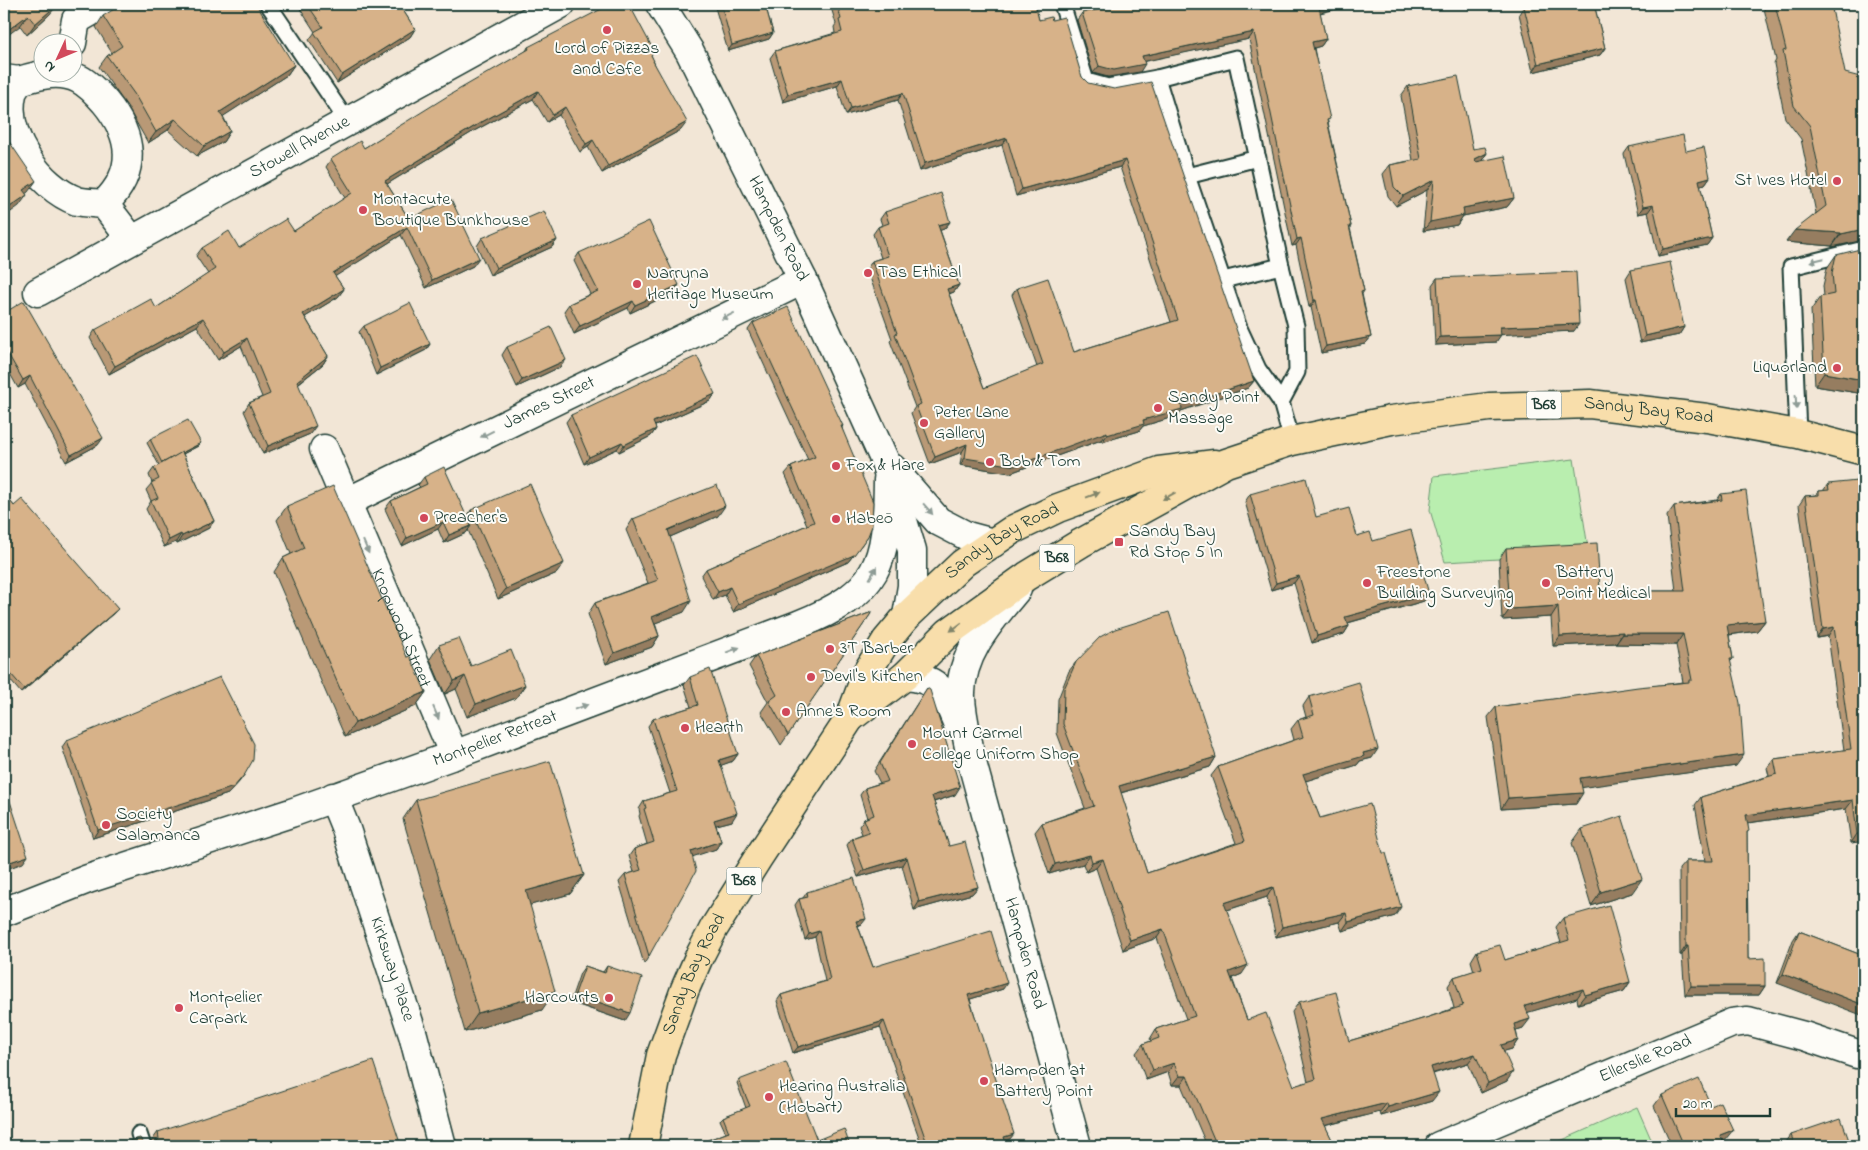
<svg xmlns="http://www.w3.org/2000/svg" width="1868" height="1150" viewBox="0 0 1868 1150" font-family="'Indie Flower',sans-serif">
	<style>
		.green { fill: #b9eeaf; stroke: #6c9672 }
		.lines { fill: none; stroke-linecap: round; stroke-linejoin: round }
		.lane-casing { stroke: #1f3d34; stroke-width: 19 }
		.street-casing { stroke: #1f3d34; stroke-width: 31 }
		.secondary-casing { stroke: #1f3d34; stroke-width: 31 }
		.primary-casing { stroke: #1f3d34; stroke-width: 31 }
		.lane { stroke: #fdfcf7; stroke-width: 15 }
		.street { stroke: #fdfcf7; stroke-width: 28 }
		.secondary { stroke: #fdfcf7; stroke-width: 28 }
		.primary { stroke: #f8deab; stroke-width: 28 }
		.wall { fill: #b99976; stroke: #1f3d34 }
		.shaded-wall { fill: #967d60; stroke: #1f3d34 }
		.building { fill: #d7b289; stroke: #1f3d34 }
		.oneway { fill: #8e9c96 }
		.oneway2 { fill: #81856a }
		.poi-dot { fill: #d1495b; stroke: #fdfcf7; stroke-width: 2 }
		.labels { text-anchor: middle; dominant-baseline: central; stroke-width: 4; stroke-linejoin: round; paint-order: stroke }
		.shield { fill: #fdfcf7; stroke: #62766e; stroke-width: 1 }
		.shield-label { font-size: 16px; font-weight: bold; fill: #1f3d34 }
		.poi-label { font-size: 18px; fill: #1f3d34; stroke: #fdfcf7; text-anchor: start }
		.street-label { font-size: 18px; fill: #1f3d34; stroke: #fdfcf7 }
	</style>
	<rect width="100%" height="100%" fill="#f2e6d6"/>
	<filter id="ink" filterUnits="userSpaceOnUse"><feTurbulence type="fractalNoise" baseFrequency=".02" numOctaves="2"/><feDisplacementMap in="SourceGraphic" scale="10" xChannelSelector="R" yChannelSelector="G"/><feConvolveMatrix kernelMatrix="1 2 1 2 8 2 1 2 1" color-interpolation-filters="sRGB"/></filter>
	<g filter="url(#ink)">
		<g class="green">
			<path d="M1574,459L1589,554L1445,562L1430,510L1434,476Z"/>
			<path d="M1637,1107L1654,1146H1549Z"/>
		</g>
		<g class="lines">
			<defs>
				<g id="lane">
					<path d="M268,4L347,121"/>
					<path d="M1062,4L1086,81L1108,87L1157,78L1236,58L1281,266L1296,326L1297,372L1281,402L1292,441"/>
					<path d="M1157,78L1187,176L1239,328L1258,369L1281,402"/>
					<path d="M1187,176L1258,158"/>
					<path d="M1223,280L1281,266"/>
					<path d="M1798,434L1791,267L1864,249"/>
					<path d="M139,1134L143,1146"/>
				</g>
				<g id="street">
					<path d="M72,43L76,20L104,4"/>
					<path d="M4,79L19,81C17,85 13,90 12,94C3,136 39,187 77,201C85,203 96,203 104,204L131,239"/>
					<path d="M19,81C39,75 60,69 79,79C89,84 98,94 105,102C133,136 138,171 104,204"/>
					<path id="s1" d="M38,292L561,4"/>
					<path id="s2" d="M324,449L454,755"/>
					<path id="s3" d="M347,502L803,280"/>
					<path id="s4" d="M1017,589C991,620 959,655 961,698C962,718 968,739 971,759L1077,1146"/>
					<path d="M905,676C940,678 946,694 958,725"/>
					<path id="s5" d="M333,797L346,829L413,1035L442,1146"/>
					<path id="s6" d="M4,912L88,879L291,813L454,755L798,625C880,592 887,565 888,480"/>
					<path id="s7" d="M1439,1146L1732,1023L1748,1021L1804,1036L1857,1054"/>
				</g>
				<g id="secondary">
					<path id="s8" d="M660,4L690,52L803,280L884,459L912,550V586L907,616"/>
					<path d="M892,468L938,521L967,536L993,543"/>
				</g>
				<g id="primary">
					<path id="s9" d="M850,718L905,676L949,632L1027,576L1081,543L1226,463L1292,441L1391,420L1489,407L1590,404L1707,418L1798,434L1864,451"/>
					<path id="s10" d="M643,1146L661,1055L685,989L699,957L714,928L758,858L850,718L867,672L886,641L907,616L963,563L1012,530L1058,508L1159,471L1215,464"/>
				</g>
			</defs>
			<use href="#lane" class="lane-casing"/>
			<use href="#street" class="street-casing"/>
			<use href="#secondary" class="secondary-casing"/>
			<use href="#primary" class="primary-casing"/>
			<use href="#lane" class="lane"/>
			<use href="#street" class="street"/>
			<use href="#secondary" class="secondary"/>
			<use href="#primary" class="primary"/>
		</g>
		<g class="wall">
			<path d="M4,4L50,14L27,35Z"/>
			<path d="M297,4H399L415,29L410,37L337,83L309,40L315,32Z"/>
			<path d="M714,4H765L773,33L769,39L728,51Z"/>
			<path d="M830,4H1035L1039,20H1052L1082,77L1254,381L1248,388L1181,411L1177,416L1143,426L1139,431L1102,442L1101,440L1010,473L960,465L962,452L930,464L911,413L915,407L890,341L892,339L867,269L872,261L881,258L873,234L878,227L882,225L880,219L885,212L950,222L944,229L940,230L959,285L954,292L949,294L984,388L1037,367L1012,295L1017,288L1074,352L1171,322L1120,167L1016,196L1002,145L920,171L898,100L846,115L837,86L783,102L770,58L775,51L835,33L834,27L836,24Z"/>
			<path d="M1123,4H1357L1320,13L1326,39L1321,46L1314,48L1328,122L1351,226L1350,228L1364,291L1362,294L1371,337L1365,344L1321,353L1311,307H1309L1296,245L1292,246L1249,39L1144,61L1140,72L1108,77L1093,73L1077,20L1082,13Z"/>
			<path d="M1524,4H1594L1605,48L1600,55L1533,72L1519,14L1524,6Z"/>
			<path d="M1763,4H1864L1832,10L1864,240L1832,247V246L1786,242L1816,213L1801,139L1785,118L1774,64L1776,60Z"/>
			<path d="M103,16L294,65L287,75L223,116L230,131L223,142L197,156L168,130L148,143L127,106L99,67L107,56L112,53L96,27Z"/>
			<path d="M528,47L651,55L681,130L602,173L588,147L580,152L559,115L547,122L533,99L474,131L387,184L409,219L473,266L426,288L401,235L335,276L344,289L338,297L305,317L328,356L323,364L298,384L310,434L263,454L244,411L249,403L262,397L241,346L218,360L197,326L109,374L90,338L95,330L156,308L208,274L196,256L202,248H239L294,231L345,198L326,167L331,159L364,148L526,51Z"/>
			<path d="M1408,86L1473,149L1487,153L1482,161L1514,198L1507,207L1463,216L1457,225L1423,231L1427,190L1396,206L1388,196L1383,174L1390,165L1413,160L1401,96Z"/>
			<path d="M1629,147L1686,151L1710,177L1705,184L1700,185L1712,238L1707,245L1658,256L1648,212L1638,214L1624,154Z"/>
			<path d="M482,238L557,240L552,247L490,275L477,246Z"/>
			<path d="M579,253L674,292L630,313L628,308L574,334L564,311L569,304L590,294L574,261Z"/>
			<path d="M1836,255L1864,394L1815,386L1811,310L1820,297L1824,296L1823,286L1827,268Z"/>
			<path d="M1631,270L1684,327L1679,335L1640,343L1626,278Z"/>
			<path d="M1437,278L1574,331L1501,334L1496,342L1435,345L1432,285Z"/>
			<path d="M4,313L98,445L66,462L25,384L18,388L4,363Z"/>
			<path d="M753,323L843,426L842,427L863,543L848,562L733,612L725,595L713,600L701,576L706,569L807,525L785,474L791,467L808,460L748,330Z"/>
			<path d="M364,326L430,344L426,350L376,375L359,332Z"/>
			<path d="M507,347L560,367L517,387L502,355Z"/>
			<path d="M715,394L710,401L655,426L656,429L651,436L619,452L617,449L584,464L566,422L571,415Z"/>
			<path d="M150,439L201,443L198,446L183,454L214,521L209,528L177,544L176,542L164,547L146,509L151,501L146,490L152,483L149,475L154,468L159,465L147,443Z"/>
			<path d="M424,477L467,517L471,510L557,573L498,599L468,530L466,533L444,543L438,529L402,546L385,509L391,501L420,487L418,485Z"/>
			<path d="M1828,484L1864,549V841L1851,843L1846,809L1748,823L1747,834L1748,959L1765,986L1759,995H1685L1682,955H1680L1679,869L1686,861H1705L1695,805L1701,797L1769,776L1767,768L1774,759L1844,750L1828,636L1817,638L1799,505L1805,496L1816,495L1819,491H1823Z"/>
			<path d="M4,493L14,506L118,609L115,612L21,693L4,673Z"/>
			<path d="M1250,494L1316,517L1357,536L1373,541L1424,601L1348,623L1349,626L1344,634L1312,643L1294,583L1271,590L1245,502Z"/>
			<path d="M1721,494L1765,621L1757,631L1729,635L1733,659L1730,662L1736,766L1582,787L1576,804L1501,809L1488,717L1496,707L1683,682L1676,645L1616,644V643L1553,646L1551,617L1502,620L1499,559L1506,548L1600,591H1676L1667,516L1674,506L1717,500Z"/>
			<path d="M287,506L407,657L426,692L416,706L345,737L274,572L283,558L291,554L277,520Z"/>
			<path d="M718,516L670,537L684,612L655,623L659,636L652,647L606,664L588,614L595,603L648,583L626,530L633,519Z"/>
			<path d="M872,612L781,745L761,712L768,702L749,666L756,656Z"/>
			<path d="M439,645L471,666L525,685L516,698L467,717L456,689L445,694L430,659Z"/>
			<path d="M1076,662L1216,757L1210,767L1121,793L1147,873L1236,843L1211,776L1218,767L1294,740L1291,729L1298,720L1306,717L1303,706L1309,697L1372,758L1360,761L1357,765L1305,781L1320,818L1395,916L1342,931L1339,922L1276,937L1267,897L1227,910L1242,974L1232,978L1247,1020L1294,1086L1308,1082L1292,1012L1299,1002L1349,1041L1429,1017L1454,1008L1448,986L1454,977L1474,971L1471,961L1477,951L1505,960L1561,943L1556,927L1563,918L1630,982L1624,991L1578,1004L1577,998L1528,1012L1523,1028L1516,1030L1518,1040L1512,1049L1504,1051L1507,1081L1481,1093L1468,1063L1433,1074L1432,1101L1381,1116L1380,1112L1325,1126L1335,1146H1207L1181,1085H1172L1168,1072L1146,1080L1136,1053L1143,1044L1151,1041L1150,1039L1156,1029L1186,1019L1157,938L1123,950L1096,868L1086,872L1083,864L1049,874L1035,832L1042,823L1085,808L1057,733L1058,699L1069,671Z"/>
			<path d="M690,677L738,754L733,761L721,765L732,821L716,825L721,841L716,849L692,856L649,956L644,964L619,882L625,875L634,872L629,856L634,849L647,844L639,816L640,814L639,809L644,801L670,793L648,726L653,719L691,707L684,685Z"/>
			<path d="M927,688L955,795L934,802L949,846L978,887L972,894L914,910L902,865L858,877L847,845L852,838L862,834L859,826L864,819L867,818L860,795L865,788L880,783L874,771Z"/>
			<path d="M67,740L240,781L228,794L93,838L62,747Z"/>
			<path d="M416,800L584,875L570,894L530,905L542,1010L465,1032L403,819Z"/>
			<path d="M1582,829L1632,893L1591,906L1572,843Z"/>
			<path d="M807,892L862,924L858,926L873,967L1003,989L970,999L1010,1139L1005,1141L1007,1146H922L880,1027L793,1053L777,1001L781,995L825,981L815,937L805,940L795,905L799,899L803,898Z"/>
			<path d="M1799,931L1864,956L1777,983L1793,940Z"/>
			<path d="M585,966L603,972L607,966L625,1021L570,1002L580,973Z"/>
			<path d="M739,1080L817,1140L850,1146H706L705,1144L708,1140L726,1133L720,1120L723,1117L746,1108L737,1083Z"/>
			<path d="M1662,1095L1725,1140L1723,1142L1725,1146H1672L1654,1106Z"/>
			<path d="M158,1132L401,1146H113L144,1144L152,1146L151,1142Z"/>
			<path d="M1791,1135L1851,1146H1785L1784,1145Z"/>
		</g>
		<g class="shaded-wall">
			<path d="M58,4L50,14L27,35L35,24Z"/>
			<path d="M1332,4H1357L1314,14L1319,7Z"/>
			<path d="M1827,4H1864L1821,12Z"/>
			<path d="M28,15L20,26L4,38V33Z"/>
			<path d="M415,29L410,37L337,83L342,75Z"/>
			<path d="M1254,32L1249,39L1137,63L1142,56Z"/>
			<path d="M773,33L769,39L728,51L732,45Z"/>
			<path d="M1326,39L1321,46L1307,50L1312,42Z"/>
			<path d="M1605,48L1600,55L1533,72L1538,64Z"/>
			<path d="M1145,64L1140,72L1108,77L1093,73L1099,66Z"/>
			<path d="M294,65L287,75L213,123L220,112Z"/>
			<path d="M842,79L837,86L783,102L788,94Z"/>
			<path d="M538,91L533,99L474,131L379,189L385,181L480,123Z"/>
			<path d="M903,93L898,100L846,115L851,108Z"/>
			<path d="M565,107L559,115L547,122L553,115Z"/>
			<path d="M175,119L168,130L148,143L156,132Z"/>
			<path d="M687,122L681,130L602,173L608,166Z"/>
			<path d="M230,131L223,142L197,156L204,146Z"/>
			<path d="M1007,138L1002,145L920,171L925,163Z"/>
			<path d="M593,140L588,147L580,152L586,144Z"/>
			<path d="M1487,153L1480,163L1469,169L1475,159Z"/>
			<path d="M1125,160L1120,167L1016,196L1022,189Z"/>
			<path d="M1710,177L1705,184L1694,187L1699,180Z"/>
			<path d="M1434,180L1427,190L1396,206L1403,196Z"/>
			<path d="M36,181L28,192L16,201L23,190Z"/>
			<path d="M27,195L19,206L4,217V211Z"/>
			<path d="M1514,198L1507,207L1463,216L1457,225L1423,231L1430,222L1463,208Z"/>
			<path d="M1653,205L1648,212L1638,214L1643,207Z"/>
			<path d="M950,222L944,229L933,233L938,225Z"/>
			<path d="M407,227L401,235L328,281L333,273Z"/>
			<path d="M1864,229V240L1832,247L1841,234Z"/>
			<path d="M1795,230L1841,233L1832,246L1786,242Z"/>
			<path d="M1301,238L1296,245L1292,246L1297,239Z"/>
			<path d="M1712,238L1707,245L1658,256L1663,249Z"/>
			<path d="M557,240L552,247L490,275L496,268Z"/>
			<path d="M479,258L473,266L426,288L432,280Z"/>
			<path d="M679,285L674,292L630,313L635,305Z"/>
			<path d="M959,285L954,292L942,296L947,289Z"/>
			<path d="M344,289L338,297L297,322L303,314Z"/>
			<path d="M1314,300H1316L1311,307H1309Z"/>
			<path d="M633,301L628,308L574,334L580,326Z"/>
			<path d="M203,318L197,326L109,374L115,366Z"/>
			<path d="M1579,324L1574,331L1495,335L1500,327Z"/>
			<path d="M1684,327L1679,335L1640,343L1645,336Z"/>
			<path d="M1501,335L1496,342L1435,345L1440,337Z"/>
			<path d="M1371,337L1365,344L1321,353L1326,346Z"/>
			<path d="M247,338L241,346L218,360L224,352Z"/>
			<path d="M430,344L426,350L376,375L380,368Z"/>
			<path d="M328,356L323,364L291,389L297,381Z"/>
			<path d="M566,360L560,367L517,387L522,380Z"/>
			<path d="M1824,373L1864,380V394L1815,386Z"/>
			<path d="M30,376L25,384L18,388L23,380Z"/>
			<path d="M1254,381L1248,388L1181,411L1177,416L1143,426L1139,431L1102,442L1107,435L1181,405Z"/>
			<path d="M715,394L710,401L648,429L653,422Z"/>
			<path d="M316,426L310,434L263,454L268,446Z"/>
			<path d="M656,429L651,436L619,452L624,445Z"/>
			<path d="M1107,432L1101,440L1010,473L960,465L965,458Z"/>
			<path d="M103,438L98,445L66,462L71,455Z"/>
			<path d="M622,442L617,449L584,464L589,457Z"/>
			<path d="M201,443L198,446L160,466L162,463Z"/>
			<path d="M967,444L962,452L930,464L935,457Z"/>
			<path d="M725,506L718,516L661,541L668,530Z"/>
			<path d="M214,521L209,528L177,544L182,536Z"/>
			<path d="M443,522L438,529L402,546L407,538Z"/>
			<path d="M471,526L466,533L444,543L449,535Z"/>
			<path d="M181,534L176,542L164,547L169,540Z"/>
			<path d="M868,536L848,562L733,612L738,604Z"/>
			<path d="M564,563L557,573L498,599L506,589Z"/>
			<path d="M1299,576L1294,583L1271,590L1276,583Z"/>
			<path d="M730,587L725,595L713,600L718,592Z"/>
			<path d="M1429,594L1424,601L1340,625L1345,617Z"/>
			<path d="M691,601L684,612L645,627L652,617Z"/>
			<path d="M1558,606L1551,617L1502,620L1510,609Z"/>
			<path d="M118,609L115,612L21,693L24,689Z"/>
			<path d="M1765,621L1757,631L1720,636L1727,625Z"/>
			<path d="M1349,626L1344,634L1312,643L1317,636Z"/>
			<path d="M1834,627L1828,636L1817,638L1823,629Z"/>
			<path d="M1623,632L1616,643L1553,646L1560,636Z"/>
			<path d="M1623,634H1683L1676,645L1616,644Z"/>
			<path d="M659,636L652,647L606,664L614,653Z"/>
			<path d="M465,676L456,689L445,694L454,681Z"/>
			<path d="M525,685L516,698L467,717L476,704Z"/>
			<path d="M426,692L416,706L345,737L355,723Z"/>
			<path d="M1378,749L1372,758L1360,761L1357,765L1296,784L1303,774L1363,753Z"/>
			<path d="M738,754L733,761L714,768L719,760Z"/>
			<path d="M1744,755L1736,766L1572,789L1580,778Z"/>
			<path d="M1216,757L1210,767L1113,795L1119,786Z"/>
			<path d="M245,774L240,781L228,794L93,838L98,830Z"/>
			<path d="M960,787L955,795L927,804L932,796Z"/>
			<path d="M1583,793L1576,804L1501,809L1508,798Z"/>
			<path d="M1853,800L1846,809L1740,824L1746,815Z"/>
			<path d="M737,813L732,821L709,827L714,820Z"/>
			<path d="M1864,833V841L1851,843L1857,834Z"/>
			<path d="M721,841L716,849L686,859L691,851Z"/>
			<path d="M1090,855L1083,864L1049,874L1055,864Z"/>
			<path d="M28,856L23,863L4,870V864Z"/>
			<path d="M907,857L902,865L858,877L864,870Z"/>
			<path d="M1103,859L1096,868L1086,872L1092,862Z"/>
			<path d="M584,875L570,894L513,910L526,891Z"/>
			<path d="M1642,879L1632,893L1591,906L1601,892Z"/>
			<path d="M978,887L972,894L914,910L919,902Z"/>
			<path d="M1273,887L1267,897L1218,913L1224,903Z"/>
			<path d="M1401,907L1395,916L1342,931L1348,922Z"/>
			<path d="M1346,913L1339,922L1276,937L1282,927Z"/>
			<path d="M866,919L862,924L852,927L856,921Z"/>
			<path d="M1163,929L1157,938L1123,950L1130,940Z"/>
			<path d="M819,931L815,937L805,940L809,934Z"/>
			<path d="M1686,946H1688L1682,955H1680Z"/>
			<path d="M1248,965L1242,974L1223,982L1229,972Z"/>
			<path d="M1783,974L1864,1005V1016L1777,983Z"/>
			<path d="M1630,982L1624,991L1578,1004L1585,995Z"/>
			<path d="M1007,983L1003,989L964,1001L968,995Z"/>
			<path d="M1691,986H1765L1759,995H1685Z"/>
			<path d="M1583,989L1577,998L1519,1015L1525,1006Z"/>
			<path d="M555,991L542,1010L465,1032L478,1013Z"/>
			<path d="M575,994L630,1013L625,1021L570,1002Z"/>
			<path d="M1530,1019L1523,1028L1507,1033L1514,1024Z"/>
			<path d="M884,1021L880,1027L793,1053L798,1047Z"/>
			<path d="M1518,1040L1512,1049L1494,1054L1501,1045Z"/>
			<path d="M1475,1054L1468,1063L1424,1076L1431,1067Z"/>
			<path d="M1174,1063L1168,1072L1146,1080L1153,1070Z"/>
			<path d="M1513,1072L1507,1081L1481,1093L1488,1083Z"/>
			<path d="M1179,1076H1187L1181,1085H1172Z"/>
			<path d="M1439,1092L1432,1101L1381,1116L1388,1107Z"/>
			<path d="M1387,1103L1380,1112L1316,1128L1322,1119Z"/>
			<path d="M1733,1130L1725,1140L1713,1146L1720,1135Z"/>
			<path d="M1014,1134L1010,1139L1000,1143L1004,1137Z"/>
		</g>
		<g class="building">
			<path d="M4,4H58L35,24L28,15L4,33Z"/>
			<path d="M122,4H256L294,65L220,112L230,131L204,146L175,119L156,132L135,95L107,56L122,46L103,16Z"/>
			<path d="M307,4H399L415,29L342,75L314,32L323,27Z"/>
			<path d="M611,4H629L654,51L651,55L654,61H653L687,122L608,166L593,140L586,144L565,107L553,115L538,91L480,123L385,181L409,219L451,199L479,258L432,280L407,227L333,273L344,289L303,314L328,356L297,381L316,426L268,446L249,403L270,394L247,338L224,352L203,318L115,366L95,330L151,299L156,308L215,269L202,248L229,231L239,248L286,219L294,231L352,193L331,159L360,141L364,148L446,97L529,49L528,47Z"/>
			<path d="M721,4H765L773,33L732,45Z"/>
			<path d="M837,4H1035L1039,20L1051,17L1052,20L1064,17L1082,77L1088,83L1114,89L1151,82L1254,381L1181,405L1182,409L1143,420L1144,424L1107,435V432L1015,466L965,458L967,444L935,457L916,406L921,404L895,334L897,333L872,261L888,256L878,227L889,223L885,212L941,193L950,222L938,225L959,285L947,289L984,388L1043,364L1017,288L1048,278L1074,352L1178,320L1125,160L1022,189L1007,138L925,163L903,93L851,108L842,79L788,94L775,51L842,32L839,20L841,19Z"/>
			<path d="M1123,4H1332L1319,7L1326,39L1312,42L1330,119L1327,120L1351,226H1349L1364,291L1361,292L1371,337L1326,346L1316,300H1314L1301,238L1297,239L1254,32L1142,56L1145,64L1114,70L1099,66L1082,13Z"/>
			<path d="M1531,4H1594L1605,48L1538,64L1524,7L1531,5Z"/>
			<path d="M1775,4H1831L1845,73L1864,78V229L1841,234V233L1795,230L1826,206L1810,126L1794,106L1783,51L1786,50Z"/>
			<path d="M1458,76L1473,149L1485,147L1487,153L1475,159L1476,162L1505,156L1514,198L1463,208L1464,215L1430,222L1434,180L1403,196L1394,187L1390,165L1421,159L1408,86Z"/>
			<path d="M4,134L36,181L23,190L27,195L4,211Z"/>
			<path d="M1683,135L1686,151L1704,147L1710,177L1699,180L1712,238L1663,249L1653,205L1643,207L1629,147Z"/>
			<path d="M544,211L557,240L496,268L482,238Z"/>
			<path d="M649,221L679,285L635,305L633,301L580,326L569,304L598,291L579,253Z"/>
			<path d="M1864,248V380L1824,373L1820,297L1834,294L1832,273L1836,255Z"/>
			<path d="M1670,262L1684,327L1645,336L1631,270Z"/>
			<path d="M1576,272L1579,324L1500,327L1501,335L1440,337L1437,278Z"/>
			<path d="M24,301L103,438L71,455L30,376L23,380L4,347V313Z"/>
			<path d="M410,303L430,344L380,368L364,326Z"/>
			<path d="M788,307L843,426H841L873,502L872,526L868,536L854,555L738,604L730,587L718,592L706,569L814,522L791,467L815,457L753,323Z"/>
			<path d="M551,327L566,360L522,380L507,347Z"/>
			<path d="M697,356L715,394L653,422L656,429L624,445L622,442L589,457L571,415Z"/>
			<path d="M188,420L201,443L162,463L150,439Z"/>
			<path d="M182,452L214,521L182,536L181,534L169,540L151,501L158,498L151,483L159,479L154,468Z"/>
			<path d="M444,467L471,526L449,535L443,522L407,538L391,501L427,484L424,477Z"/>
			<path d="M1306,478L1316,517L1349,508L1357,536L1370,532L1373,541L1411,530L1429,594L1345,617L1349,626L1317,636L1299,576L1276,583L1250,494Z"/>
			<path d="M1857,481L1864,549V833L1857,834L1853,800L1746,815L1749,831L1747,832L1748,959L1765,958V986H1691L1688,946H1686V861H1713L1701,797L1777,774L1774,759L1851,749L1834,627L1823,629L1805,496L1819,495V491L1829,490L1828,484Z"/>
			<path d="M530,484L564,563L506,589L471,510Z"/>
			<path d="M717,485L725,506L668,530L691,601L652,617L659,636L614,653L595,603L658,580L633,519Z"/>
			<path d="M333,486L407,657L410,656L426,692L355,723L283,558L304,548L287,506Z"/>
			<path d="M1746,491L1765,621L1727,625L1733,659H1730L1740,703L1744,755L1580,778L1583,793L1508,798L1496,707L1638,687L1689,682V680H1692L1683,634H1623V632L1560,636L1558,606L1510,609L1506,548L1597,543L1600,591H1685L1674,506L1722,500L1721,494Z"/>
			<path d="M4,493L14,506L22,499L118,609L24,689L4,666Z"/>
			<path d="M872,612L788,735L769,701L777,695L756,656Z"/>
			<path d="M1169,612L1216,757L1119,786L1147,873L1245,841L1218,767L1303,737L1298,720L1314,715L1309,697L1359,682L1378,749L1363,753L1364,756L1303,774L1320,818L1370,804L1383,853H1386L1401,907L1348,922L1346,913L1282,927L1273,887L1224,903L1248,965L1229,972L1247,1020L1266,1013L1294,1086L1316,1079L1299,1002L1336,992L1349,1041L1429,1017L1463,1006L1454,977L1482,968L1477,951L1500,945L1505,960L1569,940L1563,918L1609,905L1630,982L1585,995L1583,989L1525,1006L1530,1019L1514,1024L1518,1040L1501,1045L1513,1072L1488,1083L1475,1054L1431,1067L1439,1092L1388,1107L1387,1103L1322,1119L1335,1146H1217L1187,1076H1179L1174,1063L1153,1070L1143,1044L1159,1038L1156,1029L1195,1016L1163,929L1130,940L1103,859L1092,862L1090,855L1055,864L1042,823L1094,806L1063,724L1064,689L1076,662L1100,637L1115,629Z"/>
			<path d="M459,638L471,666L511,650L525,685L476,704L465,676L454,681L439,645Z"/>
			<path d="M710,669L738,754L719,760L737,813L714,820L721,841L691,851L696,871L649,956L625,875L641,870L634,849L654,842L644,809L646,808L644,801L677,791L653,719L698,705L690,677Z"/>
			<path d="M220,677L254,744L253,760L245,774L234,787L98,830L67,740Z"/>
			<path d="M927,688L930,690L960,787L932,796L949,846L965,842L978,887L919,902L907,857L864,870L852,838L869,832L864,819L874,815L865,788L888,781L880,763Z"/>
			<path d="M550,761L584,875L526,891L555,991L478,1013L416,800Z"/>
			<path d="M4,783L28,856L4,864Z"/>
			<path d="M1622,816L1642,879L1601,892L1582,829Z"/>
			<path d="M854,878L866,919L856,921L873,967L991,931L1007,983L968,995L1014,1134L1004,1137L1007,1146H928L884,1021L798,1047L781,995L830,980L819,931L809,934L799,899L808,897L807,892Z"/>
			<path d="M1799,931L1864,956V1005L1783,974Z"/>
			<path d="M585,966L605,973L607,966L642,978L630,1013L575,994Z"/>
			<path d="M373,1061L401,1146H113L125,1142L140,1138L144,1144L152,1146L159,1139L158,1132Z"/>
			<path d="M786,1062L817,1140L844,1129L850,1146H710L708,1140L729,1132L723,1117L750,1106L739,1080Z"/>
			<path d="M1699,1079L1711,1106L1720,1102L1733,1130L1720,1135L1725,1146H1684L1662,1095Z"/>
			<path d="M1841,1118L1851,1146H1795L1791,1135Z"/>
		</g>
		<defs><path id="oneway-solid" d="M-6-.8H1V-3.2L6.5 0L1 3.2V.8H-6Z" transform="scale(1.25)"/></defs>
		<g class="oneway">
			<use href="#oneway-solid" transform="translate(1817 260) rotate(166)"/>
			<use href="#oneway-solid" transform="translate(728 316) rotate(154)"/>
			<use href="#oneway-solid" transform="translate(1796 402) rotate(87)"/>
			<use href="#oneway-solid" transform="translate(487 434) rotate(154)"/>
			<use href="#oneway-solid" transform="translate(928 509) rotate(49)"/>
			<use href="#oneway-solid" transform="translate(366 547) rotate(67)"/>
			<use href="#oneway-solid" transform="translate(873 573) rotate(-61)"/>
			<use href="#oneway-solid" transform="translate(733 650) rotate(-21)"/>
			<use href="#oneway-solid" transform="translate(581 707) rotate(-20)"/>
			<use href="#oneway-solid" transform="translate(436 713) rotate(67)"/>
		</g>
		<g class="oneway2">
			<use href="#oneway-solid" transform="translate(1093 495) rotate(-21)"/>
			<use href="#oneway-solid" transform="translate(1169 496) rotate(151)"/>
			<use href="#oneway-solid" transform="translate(956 627) rotate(144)"/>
		</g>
	</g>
	<g class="poi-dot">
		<circle cx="607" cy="30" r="5"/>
		<circle cx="1837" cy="181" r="5"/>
		<circle cx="363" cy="210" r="5"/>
		<circle cx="868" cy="273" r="5"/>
		<circle cx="637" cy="284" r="5"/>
		<circle cx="1837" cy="368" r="5"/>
		<circle cx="1158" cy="408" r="5"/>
		<circle cx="924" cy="423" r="5"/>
		<circle cx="990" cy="462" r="5"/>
		<circle cx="836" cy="466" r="5"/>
		<circle cx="424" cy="518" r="5"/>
		<circle cx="836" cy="519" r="5"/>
		<rect x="1114" y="537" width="10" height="10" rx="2.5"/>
		<circle cx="1367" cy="583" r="5"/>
		<circle cx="1546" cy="583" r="5"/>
		<circle cx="830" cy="649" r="5"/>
		<circle cx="811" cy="677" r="5"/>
		<circle cx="786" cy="712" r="5"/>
		<circle cx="685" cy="728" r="5"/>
		<circle cx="912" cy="744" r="5"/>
		<circle cx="106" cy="825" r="5"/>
		<circle cx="609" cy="998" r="5"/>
		<circle cx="179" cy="1008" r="5"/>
		<circle cx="984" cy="1081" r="5"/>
		<circle cx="769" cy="1097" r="5"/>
	</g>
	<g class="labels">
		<g class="shield">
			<rect x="1526.5" y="391.5" width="35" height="27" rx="4"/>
			<rect x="1039.5" y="544.5" width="35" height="27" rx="4"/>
			<rect x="726.5" y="867.5" width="35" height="27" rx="4"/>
		</g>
		<g class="shield-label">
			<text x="1544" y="405">B68</text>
			<text x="1057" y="558">B68</text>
			<text x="744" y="881">B68</text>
		</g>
		<g class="poi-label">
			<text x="607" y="49" text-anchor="middle">Lord of Pizzas<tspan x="607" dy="21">and Cafe</tspan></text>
			<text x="1827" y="181" text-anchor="end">St Ives Hotel</text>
			<text x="373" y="200">Montacute<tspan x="373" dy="21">Boutique Bunkhouse</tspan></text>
			<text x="878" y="273">Tas Ethical</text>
			<text x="647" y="274">Narryna<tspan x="647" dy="21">Heritage Museum</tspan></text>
			<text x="1827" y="368" text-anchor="end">Liquorland</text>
			<text x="1168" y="398">Sandy Point<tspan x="1168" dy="21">Massage</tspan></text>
			<text x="934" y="413">Peter Lane<tspan x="934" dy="21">Gallery</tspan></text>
			<text x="1000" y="462">Bob &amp; Tom</text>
			<text x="846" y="466">Fox &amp; Hare</text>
			<text x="434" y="518">Preacher's</text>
			<text x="846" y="519">Habeō</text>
			<text x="1129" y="532">Sandy Bay<tspan x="1129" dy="21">Rd Stop 5 In</tspan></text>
			<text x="1377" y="573">Freestone<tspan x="1377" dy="21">Building Surveying</tspan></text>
			<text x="1556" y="573">Battery<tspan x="1556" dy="21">Point Medical</tspan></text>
			<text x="840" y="649">3T Barber</text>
			<text x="821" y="677">Devil's Kitchen</text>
			<text x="796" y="712">Anne's Room</text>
			<text x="695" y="728">Hearth</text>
			<text x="922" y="734">Mount Carmel<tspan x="922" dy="21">College Uniform Shop</tspan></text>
			<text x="116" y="815">Society<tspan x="116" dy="21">Salamanca</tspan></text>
			<text x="189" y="998">Montpelier<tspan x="189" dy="21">Carpark</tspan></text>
			<text x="599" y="998" text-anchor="end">Harcourts</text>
			<text x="994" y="1071">Hampden at<tspan x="994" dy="21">Battery Point</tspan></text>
			<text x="779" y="1087">Hearing Australia<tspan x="779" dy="21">(Hobart)</tspan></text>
		</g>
		<g class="street-label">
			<text stroke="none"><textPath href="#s1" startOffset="299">Stowell Avenue</textPath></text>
			<text stroke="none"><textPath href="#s8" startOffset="254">Hampden Road</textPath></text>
			<text stroke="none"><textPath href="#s3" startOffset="225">James Street</textPath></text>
			<text stroke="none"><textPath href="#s9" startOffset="886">Sandy Bay Road</textPath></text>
			<text stroke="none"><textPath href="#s10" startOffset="721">Sandy Bay Road</textPath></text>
			<text stroke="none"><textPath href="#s2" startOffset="195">Knopwood Street</textPath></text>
			<text stroke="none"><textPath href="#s6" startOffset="521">Montpelier Retreat</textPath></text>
			<text stroke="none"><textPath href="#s4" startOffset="389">Hampden Road</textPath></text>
			<text stroke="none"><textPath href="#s5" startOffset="182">Kirksway Place</textPath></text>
			<text stroke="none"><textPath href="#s10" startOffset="180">Sandy Bay Road</textPath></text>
			<text stroke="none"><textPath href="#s7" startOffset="224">Ellerslie Road</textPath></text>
		</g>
	</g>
	<rect width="1868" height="1150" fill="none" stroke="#fdfcf7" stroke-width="20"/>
	<rect x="10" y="10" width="1848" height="1130" fill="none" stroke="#1f3d34" stroke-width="2" filter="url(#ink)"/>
	<g transform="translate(58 58) rotate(226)"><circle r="24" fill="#fdfcf7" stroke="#a4b0a9"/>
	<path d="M0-4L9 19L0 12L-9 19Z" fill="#d1495b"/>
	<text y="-8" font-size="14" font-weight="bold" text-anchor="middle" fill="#1f3d34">N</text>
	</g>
	<path d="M1676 1108v8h94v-8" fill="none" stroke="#1f3d34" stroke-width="2.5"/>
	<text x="1683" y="1108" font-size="15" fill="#1f3d34" stroke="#fdfcf7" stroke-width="4" paint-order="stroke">20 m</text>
</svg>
